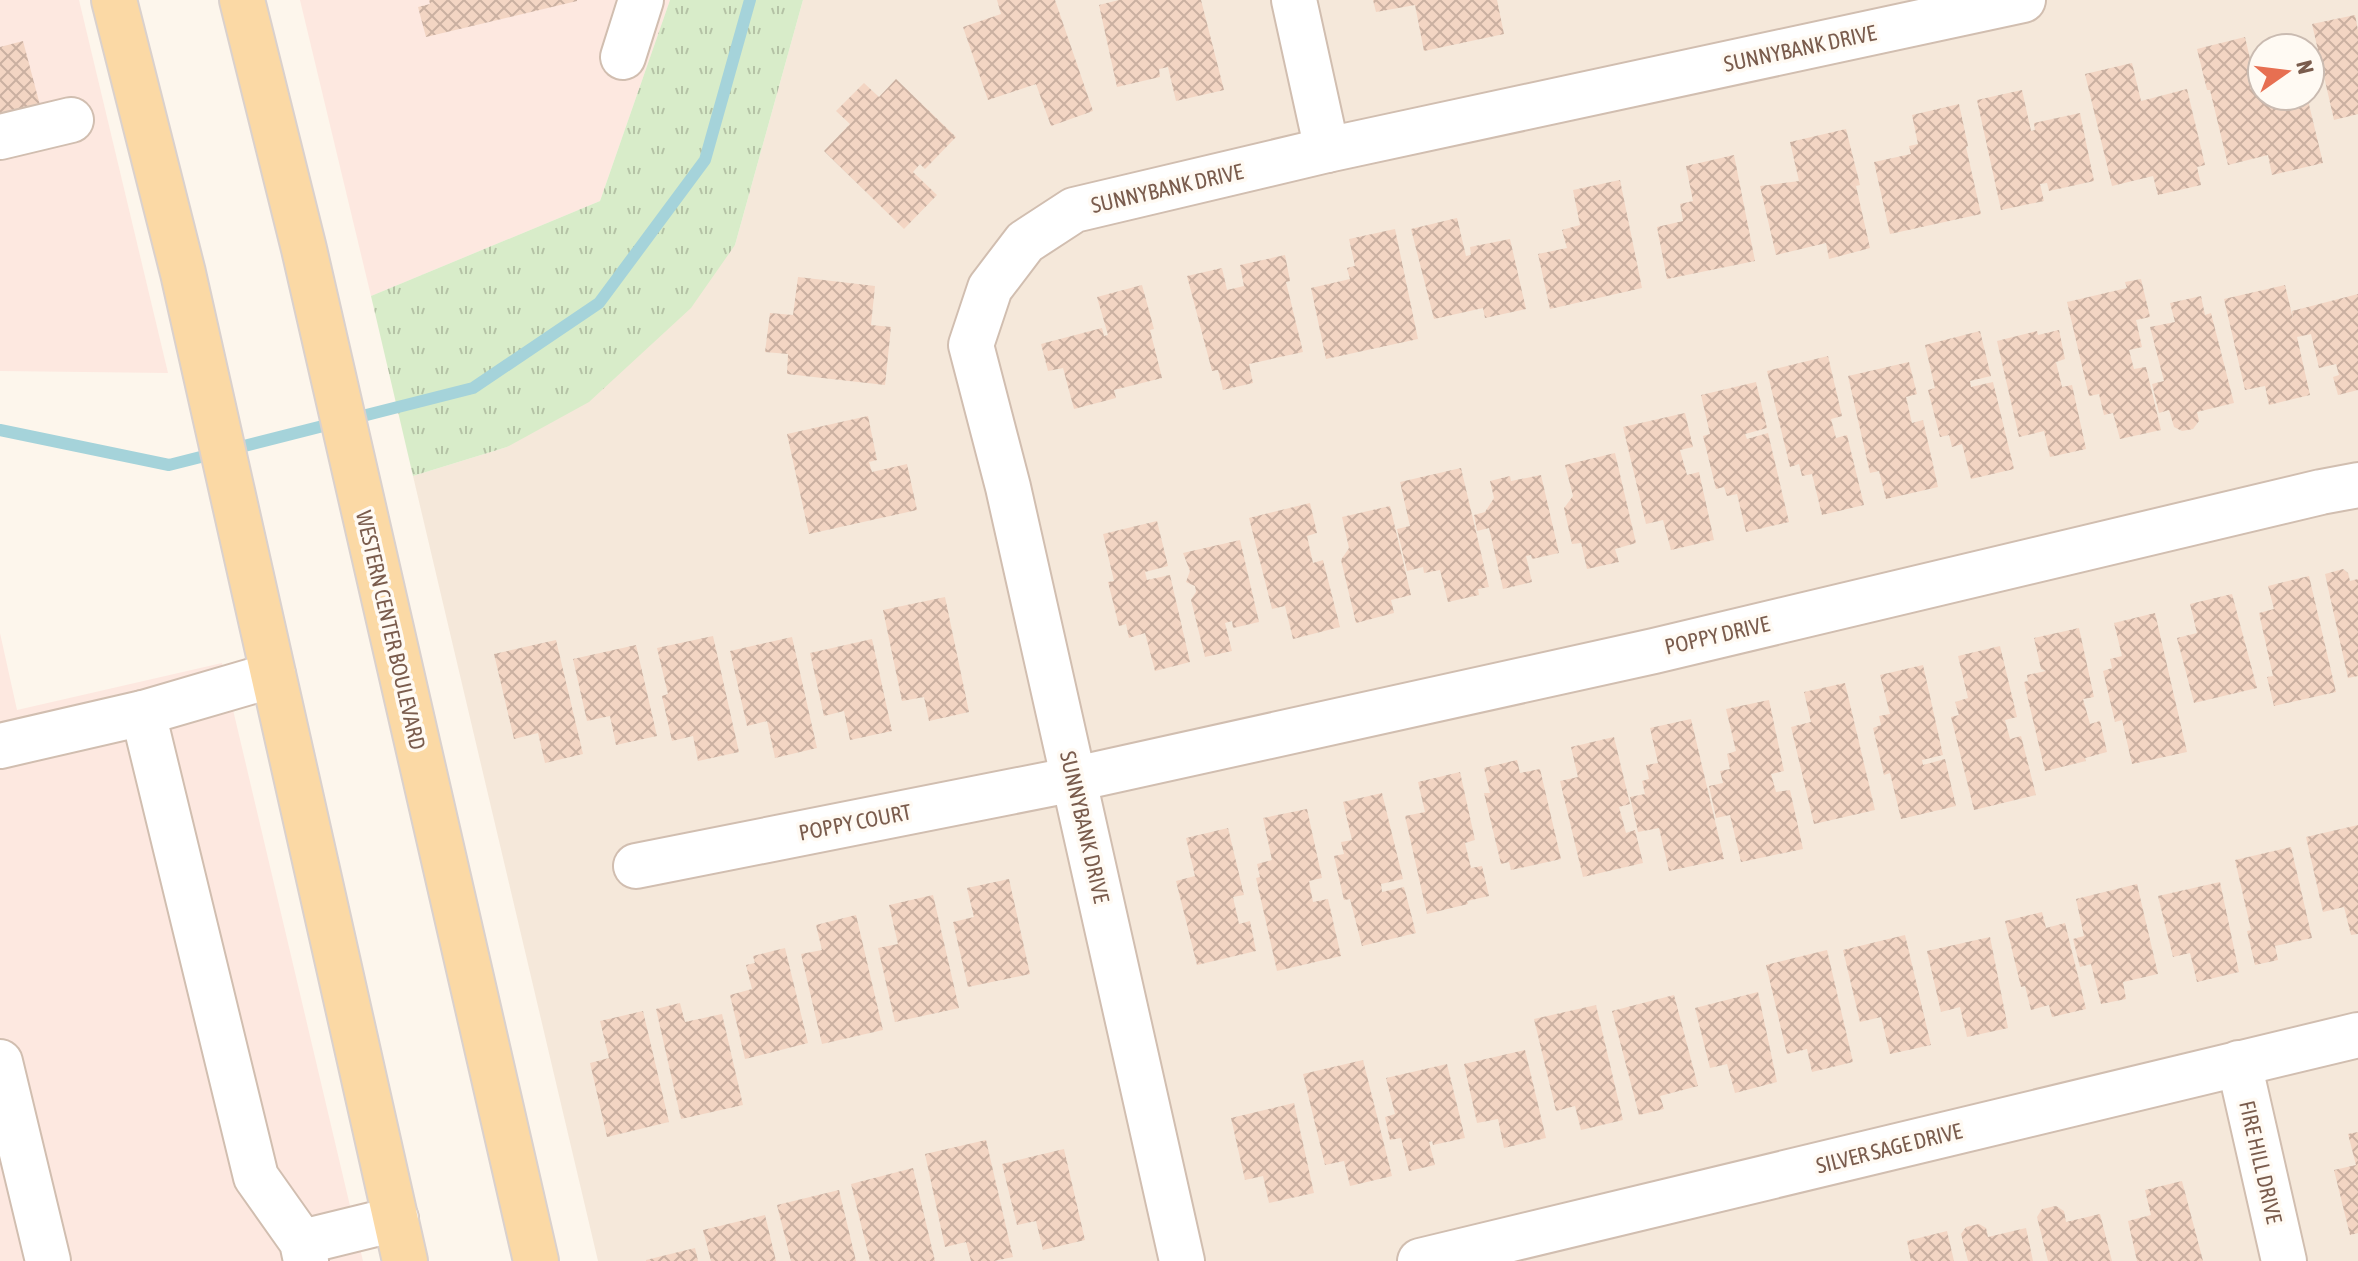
<svg xmlns="http://www.w3.org/2000/svg" width="2358" height="1261" viewBox="0 0 2358 1261" font-family="'Asap Condensed',sans-serif">
	<style>
		.residential { fill: #f5e8da; fill-rule: evenodd }
		.commercial { fill: #fde8e0 }
		.grass { fill: url(#grass-tufts) }
		.lines { fill: none; stroke-linecap: round; stroke-linejoin: round }
		.stream { stroke: #a5d3da; stroke-width: 12 }
		.building { fill: url(#building-cross-hatch) }
		.minor-casing { stroke: #d1beb0; stroke-width: 48 }
		.major-casing { stroke: #dad1cd; stroke-width: 48 }
		.minor { stroke: #fff; stroke-width: 44 }
		.major { stroke: #fbd9a5; stroke-width: 44 }
		.labels { text-anchor: middle; dominant-baseline: central; stroke-width: 7; stroke-linejoin: round; paint-order: stroke }
		.street-label { font-size: 22px; fill: #7a5c4d; stroke: #fffaf3 }
	</style>
	<defs>
		<pattern id="grass-tufts" width="24" height="20" patternUnits="userSpaceOnUse" patternTransform="scale(2)"><rect width="24" height="20" fill="#d8ecc9"/><path d="M3 7l-1-3M5 7V3M7 7l1-3M15 17l-1-3M17 17v-4M19 17l1-3" fill="none" stroke="#b4c2a5"/></pattern>
		<pattern id="building-cross-hatch" width="8" height="8" patternUnits="userSpaceOnUse" patternTransform="scale(2)"><rect width="8" height="8" fill="#f3d5c3"/><path d="M0 0l8 8M0 8l8-8" fill="none" stroke="#cab0a1"/></pattern>
	</defs>
	<rect width="100%" height="100%" fill="#fdf6ec"/>
	<path class="residential" d="M803,0H2358V1261H598L413,476L507,447L735,245ZM2262,48H2310V96H2262Z"/>
	<g class="commercial">
		<path d="M0,0H79L168,373L0,371Z"/>
		<path d="M300,0H670L600,201L371,296Z"/>
		<path d="M0,633L17,710L222,663L363,1261H0Z"/>
	</g>
	<path class="grass" d="M670,0H803L735,245L691,308L589,402L507,447L413,476L371,296L600,201Z"/>
	<g class="lines">
		<path class="stream" d="M0,430L169,465L473,388L599,303L705,160L750,0"/>
	</g>
	<g class="building">
		<path d="M429,0H577V1L426,37L418,7L430,4Z"/>
		<path d="M997,0H1055L1093,111L1051,126L1036,84L988,100L963,27L1001,14Z"/>
		<path d="M1119,0H1201L1224,90L1176,101L1168,67L1159,69L1160,77L1117,87L1099,5Z"/>
		<path d="M1373,0H1497L1504,34L1424,51L1415,5L1376,12Z"/>
		<path d="M2355,15L2358,30V114L2334,120L2312,24Z"/>
		<path d="M2245,37L2254,76L2262,74V96H2307L2323,163L2272,175L2268,155L2228,165L2210,90H2207L2197,49Z"/>
		<path d="M23,41L41,109L0,126V47Z"/>
		<path d="M2132,63L2141,101L2187,89L2205,165L2197,167L2201,185L2158,195L2153,176L2112,186L2085,74Z"/>
		<path d="M896,79L956,137L925,169L920,164L913,172L937,195L904,229L824,151L850,124L836,111L864,83L879,97Z"/>
		<path d="M2022,90L2031,131L2035,130L2034,123L2080,113L2094,181L2049,191L2047,183L2040,184L2044,201L2001,210L1977,100Z"/>
		<path d="M1959,104L1968,146L1966,147L1981,214L1890,234L1874,162L1911,154L1909,146L1918,144L1912,115Z"/>
		<path d="M1846,129L1860,185L1856,186L1870,248L1829,259L1826,243L1776,255L1760,186L1799,181L1790,142Z"/>
		<path d="M1734,155L1755,261L1667,279L1657,227L1683,221L1680,204L1693,201L1686,166Z"/>
		<path d="M1620,180L1642,288L1550,309L1538,254L1567,248L1562,230L1580,225L1573,190Z"/>
		<path d="M1457,218L1466,256L1471,255L1470,247L1510,239L1526,309L1485,318L1483,308L1434,319L1411,229Z"/>
		<path d="M1395,229L1418,339L1326,359L1311,288L1350,279L1347,268L1355,266L1349,239Z"/>
		<path d="M1285,255L1290,281L1286,282L1303,352L1249,364L1253,383L1223,390L1218,370L1212,371L1187,276L1222,268L1227,290L1244,286L1240,265Z"/>
		<path d="M798,277L875,286L871,325L891,327L885,385L787,374L788,354L765,352L770,313L793,315Z"/>
		<path d="M2141,279L2150,317L2136,320L2142,347L2129,350L2134,369L2146,367L2161,430L2120,439L2113,413L2104,415L2099,394L2089,396L2067,302L2127,288L2125,282Z"/>
		<path d="M1142,285L1154,329L1150,330L1162,378L1114,390L1116,398L1074,409L1063,368L1048,371L1041,344L1102,328L1104,336L1108,335L1097,297Z"/>
		<path d="M2285,285L2293,319L2292,311L2358,294V390L2338,395L2333,377L2339,375L2336,364L2319,368L2311,334L2297,337L2310,395L2269,405L2265,386L2245,390L2224,299Z"/>
		<path d="M2201,296L2205,315L2211,313L2234,403L2197,412L2199,421L2193,429L2182,431L2174,427L2169,410L2159,413L2152,384L2164,381L2150,327L2175,322L2170,303Z"/>
		<path d="M2059,330L2065,359L2056,362L2062,387L2072,385L2086,449L2050,457L2044,431L2019,437L1997,341L2037,331L2038,335Z"/>
		<path d="M1980,331L1991,376L1970,381L1971,387L1993,382L2014,469L1971,479L1962,444L1952,447L1949,435L1940,437L1928,390L1935,388L1925,345Z"/>
		<path d="M1828,356L1842,416L1831,419L1836,438L1847,435L1864,505L1822,515L1812,474L1802,476L1799,464L1790,467L1767,371Z"/>
		<path d="M1909,362L1917,394L1906,397L1912,423L1923,420L1938,487L1886,499L1879,471L1870,473L1848,376Z"/>
		<path d="M1756,382L1767,428L1745,434L1747,439L1768,433L1789,522L1746,532L1737,494L1727,496L1724,487L1716,489L1703,436L1710,434L1701,395Z"/>
		<path d="M1685,413L1693,447L1680,450L1687,475L1699,472L1714,540L1671,550L1663,520L1646,524L1623,427Z"/>
		<path d="M868,416L877,460L869,462L872,472L907,464L917,510L809,534L787,434Z"/>
		<path d="M1615,453L1636,543L1615,549L1619,562L1587,569L1581,543L1572,544L1564,508L1573,496L1565,465Z"/>
		<path d="M1461,468L1489,587L1478,589L1479,595L1448,602L1440,570L1424,573L1423,567L1407,571L1397,529L1410,526L1400,482Z"/>
		<path d="M1541,475L1559,553L1532,559L1531,555L1526,556L1532,582L1503,589L1489,528L1477,531L1474,515L1485,512L1494,498L1490,481L1510,476L1511,481Z"/>
		<path d="M1310,503L1317,533L1307,536L1313,563L1323,560L1340,627L1293,639L1285,606L1272,609L1249,518Z"/>
		<path d="M1390,506L1411,595L1391,600L1394,613L1356,623L1341,560L1349,548L1342,517Z"/>
		<path d="M1157,521L1168,566L1145,572L1147,580L1170,575L1190,662L1155,671L1145,633L1129,638L1126,624L1119,626L1108,582L1114,581L1103,534Z"/>
		<path d="M1240,540L1259,622L1233,628L1232,621L1225,623L1232,651L1205,657L1191,600L1196,592L1195,586L1186,582L1190,571L1183,553Z"/>
		<path d="M2343,569L2348,573L2350,581L2358,579V676L2348,678L2325,574Z"/>
		<path d="M2309,576L2336,692L2274,706L2267,677L2273,676L2259,613L2274,609L2268,586Z"/>
		<path d="M2232,594L2257,688L2194,703L2177,638L2197,633L2190,604Z"/>
		<path d="M945,597L969,712L929,721L924,697L902,701L883,610Z"/>
		<path d="M2155,613L2187,752L2132,764L2122,720L2115,722L2103,671L2112,668L2110,659L2122,656L2114,623Z"/>
		<path d="M2079,628L2094,697L2083,699L2090,724L2100,721L2107,752L2085,758L2086,761L2045,771L2024,682L2028,681L2027,675L2046,671L2041,669L2034,638Z"/>
		<path d="M713,636L739,752L698,761L693,736L672,741L662,696L668,694L657,648Z"/>
		<path d="M792,637L817,748L775,758L767,721L747,726L730,651Z"/>
		<path d="M872,639L892,731L850,740L844,711L824,716L810,653Z"/>
		<path d="M556,640L583,754L545,763L538,733L514,739L494,654Z"/>
		<path d="M636,645L657,736L616,745L610,716L587,721L573,659Z"/>
		<path d="M2000,646L2017,717L2005,720L2010,739L2021,736L2036,795L1974,810L1951,717L1959,715L1955,702L1968,698L1958,656Z"/>
		<path d="M1923,665L1943,755L1922,760L1923,765L1945,759L1956,806L1901,819L1890,773L1884,775L1873,728L1881,725L1879,716L1890,714L1880,675Z"/>
		<path d="M1845,683L1875,810L1814,824L1791,727L1811,722L1804,692Z"/>
		<path d="M1769,700L1784,771L1771,774L1776,792L1790,790L1803,849L1741,862L1730,815L1716,818L1709,786L1723,783L1720,771L1730,769L1727,754L1736,751L1726,709Z"/>
		<path d="M1691,719L1724,859L1669,871L1659,828L1638,832L1630,797L1645,794L1642,781L1649,779L1646,765L1658,763L1650,728Z"/>
		<path d="M1614,737L1630,804L1619,807L1626,833L1635,830L1643,863L1583,877L1560,781L1578,777L1571,747Z"/>
		<path d="M1517,760L1520,773L1540,769L1561,859L1511,870L1509,862L1501,864L1484,793H1490L1484,768Z"/>
		<path d="M1460,772L1475,840L1465,843L1471,868L1482,866L1489,896L1467,901L1468,904L1427,914L1405,816L1425,812L1418,782Z"/>
		<path d="M1382,793L1403,879L1381,884L1382,892L1404,887L1416,933L1362,946L1350,899L1344,900L1334,856L1344,854L1341,842L1352,840L1343,802Z"/>
		<path d="M1307,809L1322,878L1309,881L1313,902L1328,899L1341,956L1277,971L1256,878L1260,877L1257,864L1272,860L1263,818Z"/>
		<path d="M2358,825V934L2351,935L2344,907L2323,912L2306,837Z"/>
		<path d="M1228,828L1244,895L1233,897L1239,924L1250,921L1256,951L1197,965L1176,881L1195,876L1186,838Z"/>
		<path d="M2291,847L2312,938L2275,946L2278,960L2255,965L2247,931L2251,930L2235,860Z"/>
		<path d="M1009,879L1030,974L968,987L953,922L974,917L967,888Z"/>
		<path d="M2220,882L2239,972L2197,982L2190,953L2173,957L2158,896Z"/>
		<path d="M2137,884L2158,974L2123,982L2126,999L2101,1004L2091,964L2080,967L2073,939L2084,936L2076,899Z"/>
		<path d="M933,895L959,1008L895,1022L878,948L898,944L889,905Z"/>
		<path d="M2042,912L2046,928L2065,923L2086,1009L2052,1017L2049,1005L2031,1010L2025,986L2021,987L2005,921Z"/>
		<path d="M856,915L883,1030L822,1044L801,954L822,950L816,925Z"/>
		<path d="M1905,935L1931,1045L1890,1054L1881,1017L1860,1022L1843,950Z"/>
		<path d="M1990,937L2008,1028L1967,1037L1960,1007L1941,1012L1927,951Z"/>
		<path d="M785,948L808,1043L745,1059L730,995L752,989L746,965L755,963L753,956Z"/>
		<path d="M1827,950L1853,1062L1812,1072L1807,1049L1787,1054L1766,965Z"/>
		<path d="M1758,992L1777,1082L1735,1093L1727,1064L1710,1068L1695,1008Z"/>
		<path d="M1674,995L1698,1086L1660,1096L1664,1109L1639,1115L1612,1011Z"/>
		<path d="M680,1003L685,1022L722,1014L743,1105L681,1119L656,1009Z"/>
		<path d="M1596,1005L1623,1120L1581,1130L1575,1106L1556,1111L1534,1019Z"/>
		<path d="M643,1011L669,1122L607,1137L590,1063L609,1058L600,1021Z"/>
		<path d="M1525,1050L1546,1138L1504,1148L1498,1119L1477,1123L1464,1064Z"/>
		<path d="M1363,1060L1392,1176L1350,1186L1344,1161L1325,1165L1303,1074Z"/>
		<path d="M1447,1064L1465,1138L1433,1145L1432,1141L1429,1142L1435,1165L1409,1171L1401,1138L1390,1140L1385,1117L1395,1114L1386,1078Z"/>
		<path d="M1294,1103L1314,1193L1269,1203L1263,1176L1245,1180L1231,1118Z"/>
		<path d="M2358,1132V1233L2350,1235L2334,1170L2356,1165L2348,1134Z"/>
		<path d="M986,1140L1013,1257L994,1261H971L966,1242L945,1247L925,1154Z"/>
		<path d="M1064,1149L1085,1240L1043,1250L1036,1221L1017,1225L1002,1164Z"/>
		<path d="M913,1168L935,1261H870L851,1184Z"/>
		<path d="M2182,1181L2203,1261H2137L2128,1221L2151,1215L2145,1190Z"/>
		<path d="M839,1190L856,1261H791L777,1205Z"/>
		<path d="M2056,1206L2064,1211L2066,1222L2100,1214L2112,1261H2048L2037,1217L2042,1209Z"/>
		<path d="M765,1215L776,1261H711L703,1230Z"/>
		<path d="M1979,1224L1986,1228L1988,1237L2026,1228L2033,1261H1968L1961,1234L1966,1227Z"/>
		<path d="M1947,1231L1954,1261H1911L1907,1241Z"/>
		<path d="M695,1248L698,1261H646V1260Z"/>
	</g>
	<g class="lines">
		<defs>
			<g id="minor">
				<path d="M1294,0L1327,150"/>
				<path d="M623,57L641,0"/>
				<path d="M0,137L71,120"/>
				<path d="M273,675L143,713L256,1177L302,1242L306,1261"/>
				<path d="M0,746L143,713"/>
				<path d="M636,866L1075,779L1654,651L2321,492L2358,485"/>
				<path d="M0,1062L48,1261"/>
				<path d="M2239,1063L2284,1261"/>
				<path d="M302,1242L396,1219"/>
				<path d="M1182,1261L1008,487L971,345L990,288L1025,242L1074,210L1327,150L2023,0"/>
				<path d="M1420,1261L2358,1035"/>
			</g>
			<g id="major">
				<path d="M114,0L183,273L405,1261"/>
				<path d="M242,0L304,249L536,1261"/>
			</g>
		</defs>
		<use href="#minor" class="minor-casing"/>
		<use href="#major" class="major-casing"/>
		<use href="#minor" class="minor"/>
		<use href="#major" class="major"/>
	</g>
	<g class="labels">
		<g class="street-label">
			<text transform="translate(1800 48) rotate(-12)">SUNNYBANK DRIVE</text>
			<text transform="translate(1167 188) rotate(-13)">SUNNYBANK DRIVE</text>
			<text transform="translate(391 630) rotate(77)">WESTERN CENTER BOULEVARD</text>
			<text transform="translate(1717 635) rotate(-13)">POPPY DRIVE</text>
			<text transform="translate(855 822) rotate(-11)">POPPY COURT</text>
			<text transform="translate(1085 827) rotate(77)">SUNNYBANK DRIVE</text>
			<text transform="translate(1889 1148) rotate(-14)">SILVER SAGE DRIVE</text>
			<text transform="translate(2261 1162) rotate(77)">FIRE HILL DRIVE</text>
		</g>
	</g>
	<g transform="translate(2286 72) rotate(76)"><circle r="38" fill="#fffaf3" stroke="#cabbb1" stroke-width="2"/>
	<path d="M0-6L14 30L0 20L-14 30Z" fill="#e76f51"/>
	<text y="-12" font-size="22" font-weight="bold" text-anchor="middle" fill="#7a5c4d">N</text>
	</g>
</svg>
